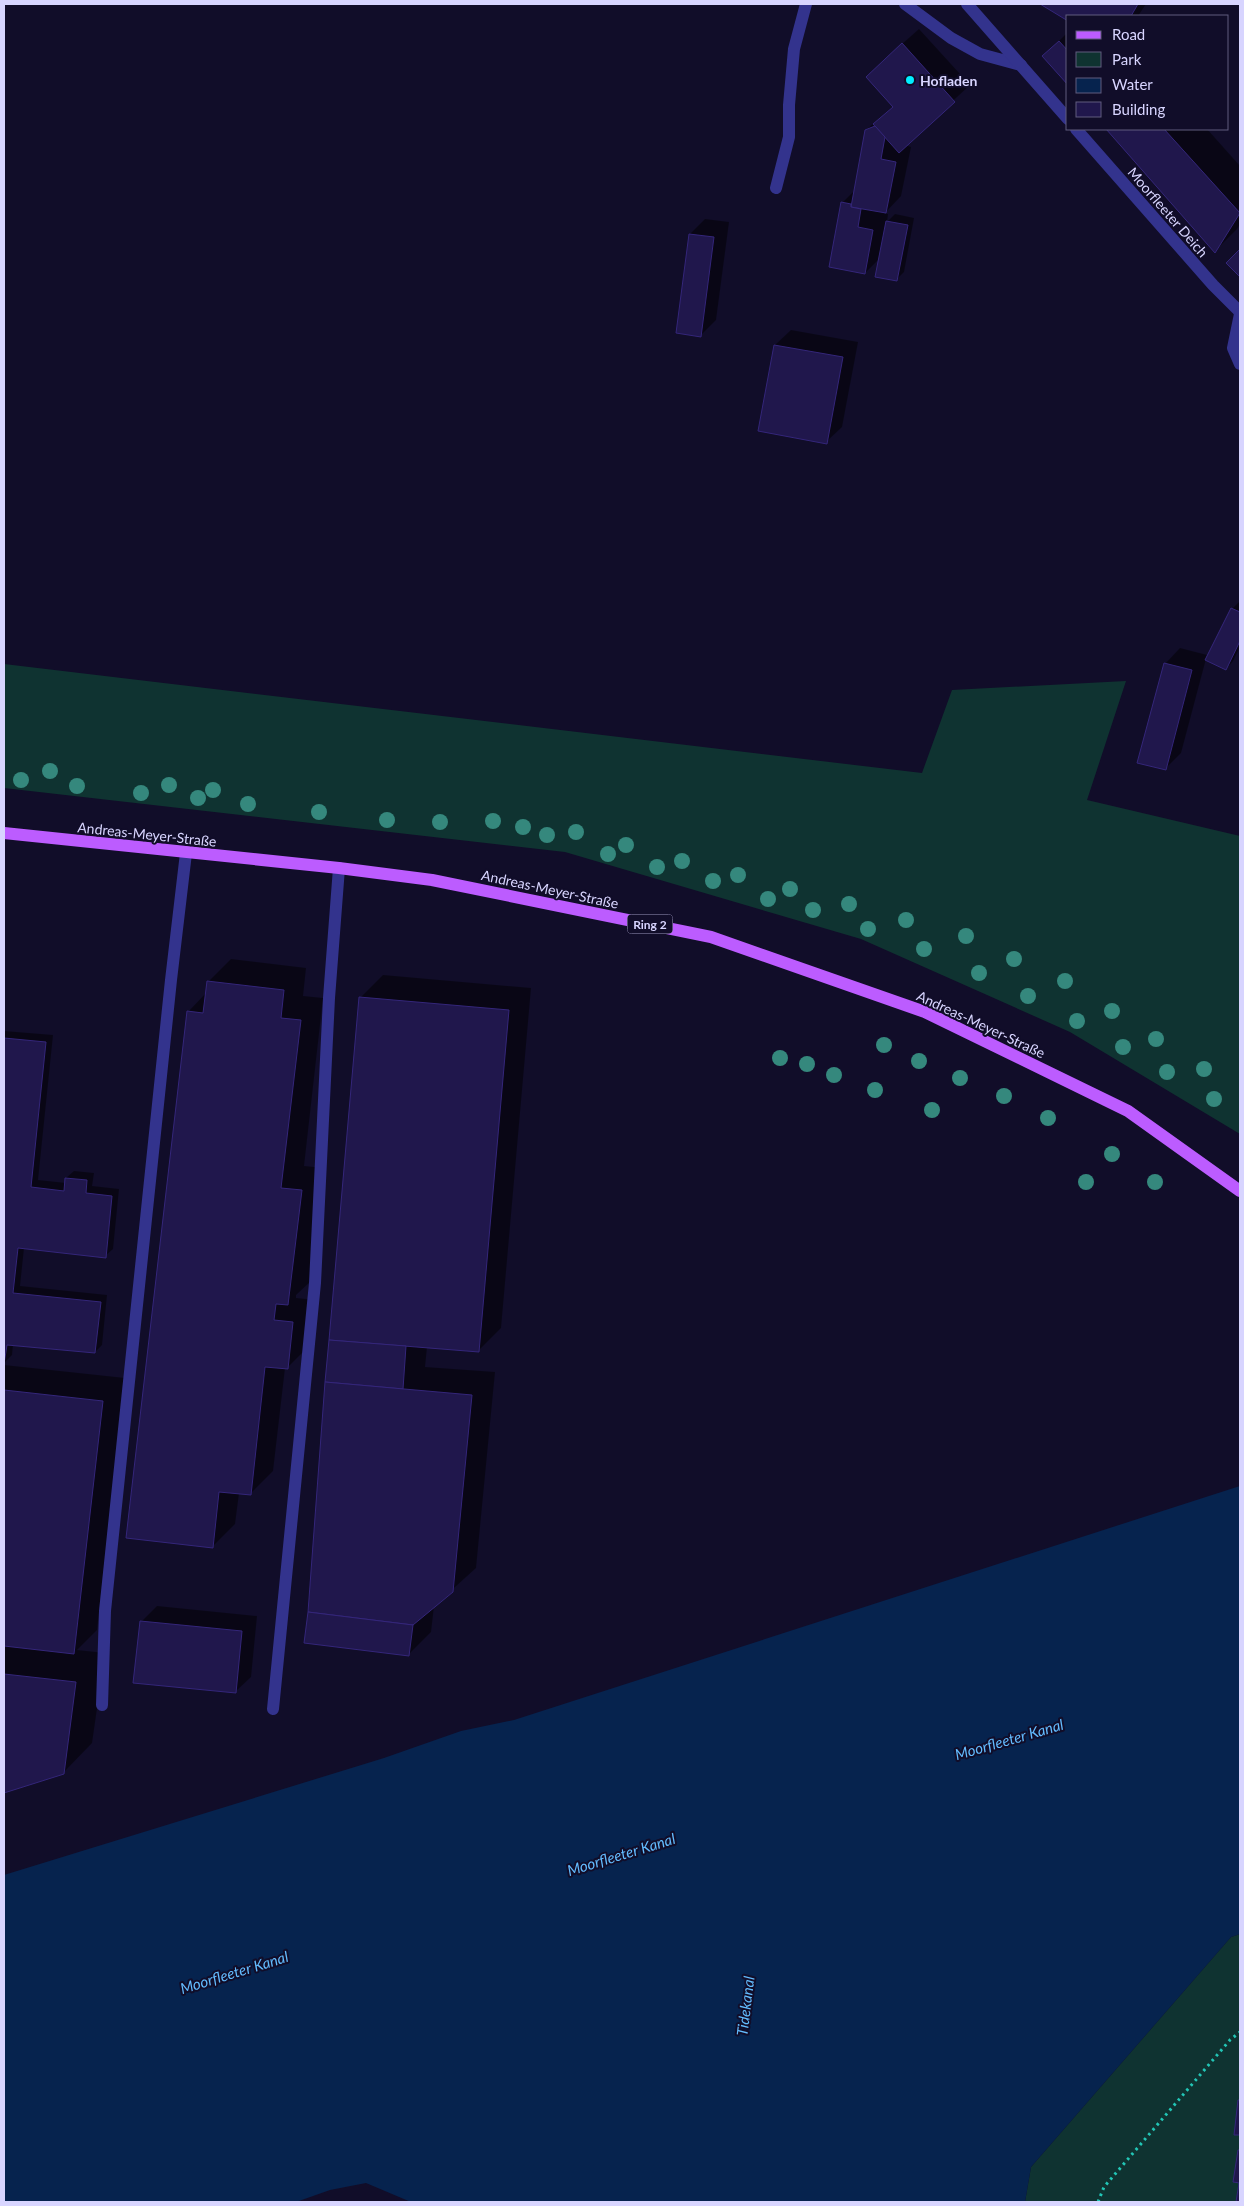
<svg xmlns="http://www.w3.org/2000/svg" width="1244" height="2206" viewBox="0 0 1244 2206" font-family="Lato,sans-serif">
	<style>
		.green { fill: #0f3331 }
		.water { fill: #06234e }
		.shadow { fill: #0007 }
		.building { fill: #20174c; stroke: #34267a }
		.lines { fill: none; stroke-linecap: round; stroke-linejoin: round }
		.path { stroke: #22c6b6; stroke-width: 3; stroke-dasharray: 2.5 4; stroke-linecap: butt }
		.minor { stroke: #33338d; stroke-width: 12 }
		.major { stroke: #bc5cff; stroke-width: 12 }
		.tree { fill: #35887d }
		.poi-dot { fill: #01eeff; stroke: #110d29; stroke-width: 2 }
		.labels { text-anchor: middle; dominant-baseline: central; stroke-width: 4; stroke-linejoin: round; paint-order: stroke }
		.shield { fill: #110d29; stroke: #9c99bf; stroke-width: 1 }
		.shield-label { font-size: 12px; font-weight: bold; fill: #d8d5ff }
		.poi-label { font-size: 14px; font-weight: bold; fill: #d8d5ff; stroke: #110d29; text-anchor: start }
		.street-label { font-size: 14px; fill: #d8d5ff; stroke: #110d29 }
		.water-label { font-size: 15px; font-style: italic; fill: #63bcff; stroke: #110d29 }
	</style>
	<rect width="100%" height="100%" fill="#110d29"/>
	<g class="green">
		<path d="M4,664L922,773L952,690L1126,681L1087,800L1240,836V1134L1070,1032L861,939L565,852L4,788Z"/>
		<path d="M1240,1934V2202H1025L1031,2167L1231,1937Z"/>
	</g>
	<path class="water" d="M1240,1486V1934L1231,1937L1031,2167L1025,2202H411L366,2183L330,2190L296,2202H4V1875L384,1758L461,1731L514,1720Z"/>
	<g class="shadow">
		<path d="M1042,4H1146L1138,16H1068V19Z"/>
		<path d="M919,29L970,85L905,145L911,147L901,196L884,214H888L887,222L895,214L914,218L904,272L896,280L880,258L865,273L842,203L855,190L866,130L894,106L883,61Z"/>
		<path d="M1068,32V83L1044,56Z"/>
		<path d="M1108,129H1207L1240,166V224L1237,229L1215,251Z"/>
		<path d="M705,219L729,222L716,320L701,335L690,234Z"/>
		<path d="M791,330L858,342L842,427L826,442L775,345Z"/>
		<path d="M1240,601V647L1233,661L1226,669L1232,609Z"/>
		<path d="M1180,648L1207,655L1181,753L1165,769V664Z"/>
		<path d="M231,959L306,968L303,996L323,998L304,1166L324,1168L311,1281L296,1295V1298L315,1300L310,1345L287,1368H285L273,1471L250,1494L239,1493L235,1524L212,1547L188,1012L206,993L208,982Z"/>
		<path d="M383,975L531,988L501,1328L478,1351L427,1347L425,1367L495,1372L476,1568L434,1606L431,1632L408,1655L305,1642L360,998Z"/>
		<path d="M4,1031L53,1035L38,1180L66,1183V1178L74,1171L94,1173L92,1186L119,1189L113,1249L105,1256L24,1248L20,1286L107,1295L102,1345L95,1352L13,1344L12,1355L4,1363Z"/>
		<path d="M4,1365L125,1378L97,1630L77,1650L105,1653L92,1743L63,1773L4,1792Z"/>
		<path d="M157,1606L257,1616L251,1677L235,1692L141,1622Z"/>
	</g>
	<g class="building">
		<path d="M1040,4H1138L1131,16H1068V21Z"/>
		<path d="M1059,41L1068,51V85L1042,56Z"/>
		<path d="M902,43L955,102L899,153L873,124L893,107L866,77Z"/>
		<path d="M875,126L885,137L881,159L896,162L886,213L851,207L865,130Z"/>
		<path d="M1106,129H1164L1240,213L1215,253Z"/>
		<path d="M841,202L851,204V207L861,209L858,227L873,230L865,274L829,267Z"/>
		<path d="M886,221L908,225L897,281L875,277Z"/>
		<path d="M689,234L714,237L701,337L676,333Z"/>
		<path d="M1240,249V277L1226,263Z"/>
		<path d="M774,345L843,357L827,444L758,431Z"/>
		<path d="M1231,608L1240,612V641L1226,670L1205,660Z"/>
		<path d="M1164,663L1192,670L1166,770L1137,763Z"/>
		<path d="M207,981L284,990L281,1018L301,1020L281,1188L302,1190L288,1305L276,1304L274,1320L293,1322L288,1369L265,1367L251,1495L219,1492L213,1548L126,1538L187,1011L203,1013Z"/>
		<path d="M359,997L509,1010L479,1352L329,1340Z"/>
		<path d="M4,1038L46,1042L31,1187L64,1191L65,1178L87,1180L86,1193L112,1196L106,1258L18,1248L13,1293L101,1302L95,1353L7,1345L4,1364Z"/>
		<path d="M329,1340L406,1346L403,1389L325,1382Z"/>
		<path d="M325,1382L472,1395L453,1592L413,1625L308,1612Z"/>
		<path d="M4,1390L103,1401L74,1654L4,1646Z"/>
		<path d="M308,1612L413,1625L409,1656L304,1643Z"/>
		<path d="M140,1621L242,1631L236,1693L133,1683Z"/>
		<path d="M4,1674L76,1682L64,1774L4,1793Z"/>
		<path d="M1238,2100H1240V2135H1234Z"/>
		<path d="M1238,2150H1240V2183L1233,2182Z"/>
		<path d="M1239,2183L1240,2202H1236Z"/>
	</g>
	<g class="lines">
		<path class="path" d="M1098,2202L1104,2187L1230,2040L1240,2032"/>
		<g class="minor">
			<path d="M905,4L951,38L980,54L1021,65"/>
			<path d="M967,4L1068,119"/>
			<path d="M1076,129L1213,285L1240,312"/>
			<path d="M776,188L789,137V105L794,49L806,4"/>
			<path d="M1240,314L1233,348L1240,364"/>
			<path d="M102,1705L105,1611L171,980L186,853"/>
			<path d="M273,1709L315,1283L329,998L339,868"/>
		</g>
		<path class="major" d="M4,833L339,868L432,880L711,937L925,1012L1128,1111L1240,1191"/>
	</g>
	<g class="tree">
		<circle cx="50" cy="771" r="8"/>
		<circle cx="21" cy="780" r="8"/>
		<circle cx="169" cy="785" r="8"/>
		<circle cx="77" cy="786" r="8"/>
		<circle cx="213" cy="790" r="8"/>
		<circle cx="141" cy="793" r="8"/>
		<circle cx="198" cy="798" r="8"/>
		<circle cx="248" cy="804" r="8"/>
		<circle cx="319" cy="812" r="8"/>
		<circle cx="387" cy="820" r="8"/>
		<circle cx="493" cy="821" r="8"/>
		<circle cx="440" cy="822" r="8"/>
		<circle cx="523" cy="827" r="8"/>
		<circle cx="576" cy="832" r="8"/>
		<circle cx="547" cy="835" r="8"/>
		<circle cx="626" cy="845" r="8"/>
		<circle cx="608" cy="854" r="8"/>
		<circle cx="682" cy="861" r="8"/>
		<circle cx="657" cy="867" r="8"/>
		<circle cx="738" cy="875" r="8"/>
		<circle cx="713" cy="881" r="8"/>
		<circle cx="790" cy="889" r="8"/>
		<circle cx="768" cy="899" r="8"/>
		<circle cx="849" cy="904" r="8"/>
		<circle cx="813" cy="910" r="8"/>
		<circle cx="906" cy="920" r="8"/>
		<circle cx="868" cy="929" r="8"/>
		<circle cx="966" cy="936" r="8"/>
		<circle cx="924" cy="949" r="8"/>
		<circle cx="1014" cy="959" r="8"/>
		<circle cx="979" cy="973" r="8"/>
		<circle cx="1065" cy="981" r="8"/>
		<circle cx="1028" cy="996" r="8"/>
		<circle cx="1112" cy="1011" r="8"/>
		<circle cx="1077" cy="1021" r="8"/>
		<circle cx="1156" cy="1039" r="8"/>
		<circle cx="884" cy="1045" r="8"/>
		<circle cx="1123" cy="1047" r="8"/>
		<circle cx="780" cy="1058" r="8"/>
		<circle cx="919" cy="1061" r="8"/>
		<circle cx="807" cy="1064" r="8"/>
		<circle cx="1204" cy="1069" r="8"/>
		<circle cx="1167" cy="1072" r="8"/>
		<circle cx="834" cy="1075" r="8"/>
		<circle cx="960" cy="1078" r="8"/>
		<circle cx="875" cy="1090" r="8"/>
		<circle cx="1004" cy="1096" r="8"/>
		<circle cx="1214" cy="1099" r="8"/>
		<circle cx="932" cy="1110" r="8"/>
		<circle cx="1048" cy="1118" r="8"/>
		<circle cx="1112" cy="1154" r="8"/>
		<circle cx="1086" cy="1182" r="8"/>
		<circle cx="1155" cy="1182" r="8"/>
	</g>
	<circle class="poi-dot" cx="910" cy="80" r="5"/>
	<g class="labels">
		<rect class="shield" x="627.5" y="914.5" width="45" height="19" rx="4"/>
		<g class="shield-label">
			<text x="650" y="924">Ring 2</text>
		</g>
		<g class="poi-label">
			<text x="920" y="80">Hofladen</text>
		</g>
		<g class="street-label">
			<text transform="translate(1168 212) rotate(49)">Moorfleeter Deich</text>
			<text transform="translate(147 834) rotate(6)">Andreas-Meyer-Straße</text>
			<text transform="translate(550 889) rotate(12)">Andreas-Meyer-Straße</text>
			<text transform="translate(981 1024) rotate(25)">Andreas-Meyer-Straße</text>
		</g>
		<g class="water-label">
			<text transform="translate(1009 1739) rotate(-16)">Moorfleeter Kanal</text>
			<text transform="translate(621 1854) rotate(-17)">Moorfleeter Kanal</text>
			<text transform="translate(234 1972) rotate(-17)">Moorfleeter Kanal</text>
			<text transform="translate(745 2006) rotate(-83)">Tidekanal</text>
		</g>
	</g>
	<rect width="1244" height="2206" fill="none" stroke="#d8d5ff" stroke-width="10"/>
	<rect x="1066" y="15" width="162" height="115" fill="#110d29" stroke="#615d7f"/>
	<rect x="1076" y="31" width="25" height="8" fill="#bc5cff" stroke="#615d7f"/>
	<text x="1112" y="40" font-size="15" fill="#d8d5ff">Road</text>
	<rect x="1076" y="52" width="25" height="15" fill="#0f3331" stroke="#615d7f"/>
	<text x="1112" y="65" font-size="15" fill="#d8d5ff">Park</text>
	<rect x="1076" y="78" width="25" height="15" fill="#06234e" stroke="#615d7f"/>
	<text x="1112" y="90" font-size="15" fill="#d8d5ff">Water</text>
	<rect x="1076" y="102" width="25" height="15" fill="#20174c" stroke="#615d7f"/>
	<text x="1112" y="115" font-size="15" fill="#d8d5ff">Building</text>
</svg>
